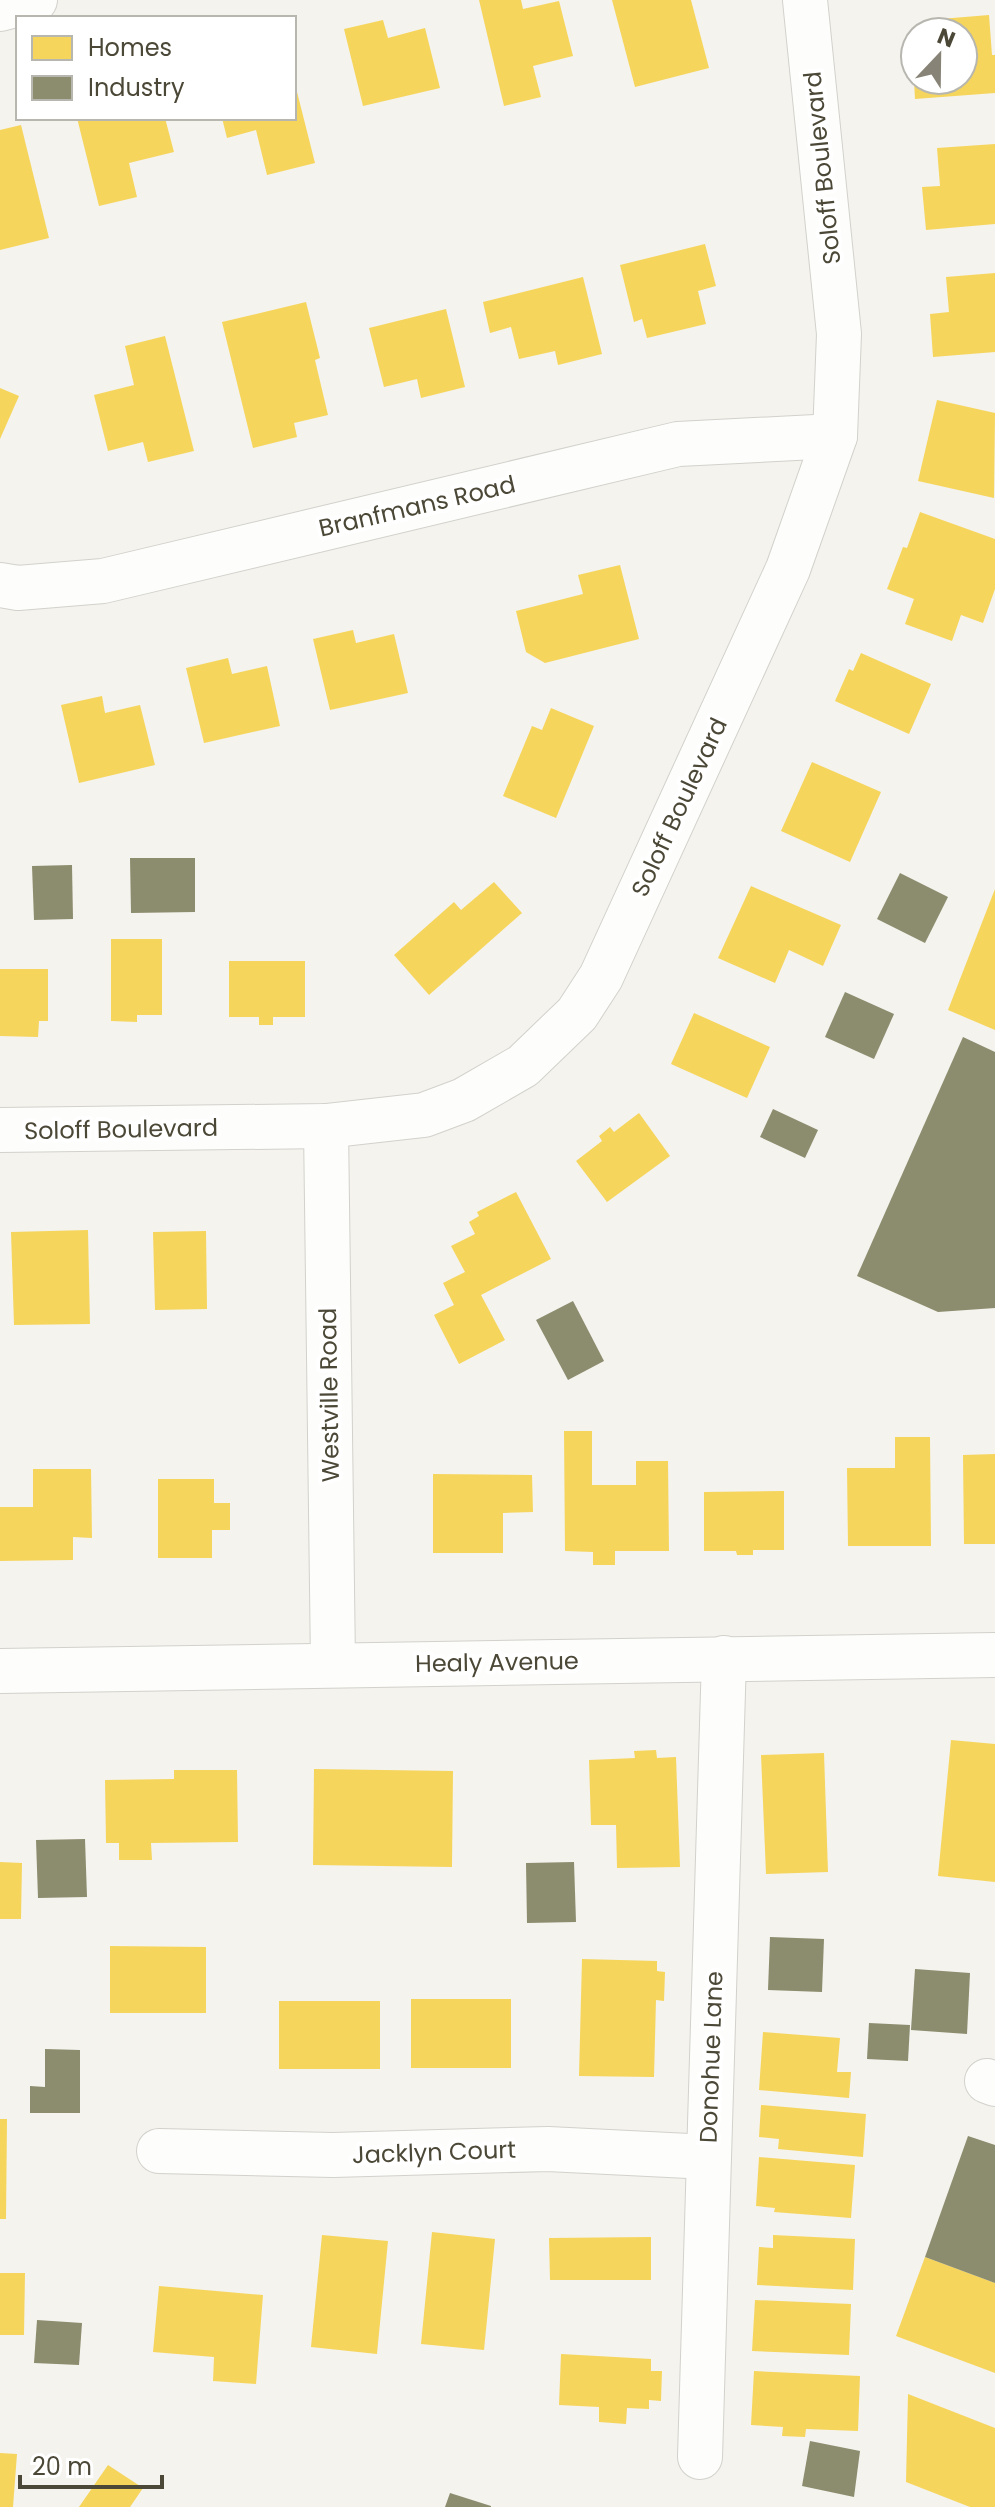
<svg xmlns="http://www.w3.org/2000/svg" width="995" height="2507" viewBox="0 0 995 2507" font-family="Poppins,sans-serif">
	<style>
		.homes { fill: #f6d55c }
		.industry { fill: #8c8c6e }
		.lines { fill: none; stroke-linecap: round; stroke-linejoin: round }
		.minor-casing { stroke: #d2d1cb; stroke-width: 46 }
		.minor { stroke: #fdfdfc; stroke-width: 44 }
		.labels { text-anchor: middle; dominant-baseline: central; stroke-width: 8; stroke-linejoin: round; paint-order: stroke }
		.street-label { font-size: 24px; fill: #4c4837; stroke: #fff }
	</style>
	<rect width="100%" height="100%" fill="#f4f3ee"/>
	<g class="homes">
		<path d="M479,0H521L523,9L559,1L573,56L533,66L541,97L504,106Z"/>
		<path d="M612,0H691L709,68L635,87Z"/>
		<path d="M989,15L992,55H995V93L915,99L914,80H963V32H930L928,20Z"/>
		<path d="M383,20L388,38L425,28L440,88L363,106L344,29Z"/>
		<path d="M294,80L315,163L267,175L256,130L227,138L222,118H294Z"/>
		<path d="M77,118H165L174,152L129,163L137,197L99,206Z"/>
		<path d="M21,125L49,238L0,250V130Z"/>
		<path d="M995,144V224L926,230L922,187L940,186L937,148Z"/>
		<path d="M705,244L716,286L698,291L706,324L647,338L642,319L634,322L620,265Z"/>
		<path d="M995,273V352L933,357L930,314L949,312L946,277Z"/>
		<path d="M583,277L602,354L558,365L555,351L519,359L511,327L490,333L483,302Z"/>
		<path d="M306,302L320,358L315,360L328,415L294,423L297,437L253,448L222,322Z"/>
		<path d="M446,309L465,387L421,398L417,379L384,387L369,328Z"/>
		<path d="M165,336L194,451L148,462L143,442L108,451L94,395L134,385L125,346Z"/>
		<path d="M0,388L19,396L0,439Z"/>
		<path d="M937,400L995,413L994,498L918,481Z"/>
		<path d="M920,512L995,539V589L983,623L961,615L952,641L905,624L914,599L887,589L903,547L907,548Z"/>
		<path d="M620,565L639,639L545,663L526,652L516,611L583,594L578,575Z"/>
		<path d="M353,630L356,643L394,634L408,693L330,710L313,639Z"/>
		<path d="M861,653L931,684L909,734L835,701L849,669L853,671Z"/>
		<path d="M228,658L232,674L267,666L280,726L204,743L186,668Z"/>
		<path d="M102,696L105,713L140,705L155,765L79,783L61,705Z"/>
		<path d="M551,708L594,726L556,818L503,796L532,726L542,730Z"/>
		<path d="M812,762L881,792L850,862L781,831Z"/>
		<path d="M494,882L522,913L429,995L394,955L454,902L461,910Z"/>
		<path d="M751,886L841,925L823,966L789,950L775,983L718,958Z"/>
		<path d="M995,889V1030L948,1010Z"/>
		<path d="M111,939H162V1015H137V1022L111,1021Z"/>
		<path d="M229,961H305V1017H273V1025H259V1017H229Z"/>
		<path d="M0,969H48V1021H39L38,1037L0,1036Z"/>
		<path d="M694,1013L770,1047L747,1098L671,1064Z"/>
		<path d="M639,1113L670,1156L607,1202L576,1161L602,1141L599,1136L610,1127L614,1132Z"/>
		<path d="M516,1192L551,1259L481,1295L505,1340L459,1364L434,1315L454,1305L443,1283L465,1272L451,1246L475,1234L469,1222L479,1216L477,1212Z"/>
		<path d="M88,1230L90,1324L14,1325L11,1232Z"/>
		<path d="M206,1231L207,1309L155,1310L153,1232Z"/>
		<path d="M564,1431H592V1485H636V1461H668L669,1551H615V1565H593V1552L565,1551Z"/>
		<path d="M895,1437H930L931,1546H848L847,1468H895Z"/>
		<path d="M995,1454V1544H964L963,1455Z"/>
		<path d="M33,1469H91L92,1538L73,1537V1560L0,1561V1507H33Z"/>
		<path d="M433,1474L532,1475L533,1512L503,1513V1553H433Z"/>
		<path d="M158,1479H214V1503H230V1530H212V1558H158Z"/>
		<path d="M784,1491V1550H753V1555H737L736,1551H704V1492Z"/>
		<path d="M951,1740L995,1744V1882L938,1876Z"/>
		<path d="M656,1750L657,1758L676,1757L680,1867L617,1868L616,1825H591L589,1760L635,1758L634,1751Z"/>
		<path d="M824,1753L828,1872L766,1874L761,1755Z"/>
		<path d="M314,1769L453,1771L452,1867L313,1865Z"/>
		<path d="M174,1770H237L238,1842L151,1843L152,1860H119V1843H106L105,1780L174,1779Z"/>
		<path d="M0,1862L22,1863L21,1919H0Z"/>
		<path d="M110,1946L206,1947V2013H110Z"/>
		<path d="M582,1959L657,1961V1971L665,1972L664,2001L656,2000L654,2077L579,2076Z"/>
		<rect x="411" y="1999" width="100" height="69"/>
		<rect x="279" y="2001" width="101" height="68"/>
		<path d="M763,2032L840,2038L837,2072H851L849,2098L759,2090Z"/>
		<path d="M761,2105L866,2114L863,2157L778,2149L779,2139L759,2137Z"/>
		<path d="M0,2119H7L6,2219H0Z"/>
		<path d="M759,2157L855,2165L851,2218L774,2212L775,2208L756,2206Z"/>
		<path d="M432,2232L495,2239L484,2350L421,2344Z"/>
		<path d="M322,2235L388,2241L377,2354L311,2347Z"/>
		<path d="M773,2235L855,2239L853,2290L757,2285L759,2247L773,2248Z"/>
		<path d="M651,2237V2280H550L549,2238Z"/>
		<path d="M925,2257L995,2283V2373L896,2336Z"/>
		<path d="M0,2273H25L24,2335H0Z"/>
		<path d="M159,2286L263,2295L256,2384L213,2381L214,2357L153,2352Z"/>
		<path d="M755,2300L851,2304L849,2355L752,2351Z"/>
		<path d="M561,2354L651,2359V2371H662L661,2401L649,2400V2409L627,2408L626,2424L599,2422V2407L559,2405Z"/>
		<path d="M754,2371L860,2376L858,2431L806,2429L805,2437L782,2436L783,2427L751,2425Z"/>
		<path d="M908,2394L995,2428V2507H970L906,2482Z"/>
		<path d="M0,2453L17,2454L13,2507H0Z"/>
		<path d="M108,2465L143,2488L130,2507H79Z"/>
	</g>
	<g class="industry">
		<path d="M130,858H195V912L131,913Z"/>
		<path d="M72,865L73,919L34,920L32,866Z"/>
		<path d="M900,873L948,897L925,943L877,919Z"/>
		<path d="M845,992L894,1014L874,1059L825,1037Z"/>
		<path d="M963,1037L995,1052V1308L938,1312L857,1276Z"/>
		<path d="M773,1109L818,1130L805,1158L760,1137Z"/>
		<path d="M573,1301L604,1361L568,1380L536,1320Z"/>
		<path d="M85,1839L87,1897L38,1898L36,1840Z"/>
		<path d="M574,1862L576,1922L527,1923L526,1863Z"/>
		<path d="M770,1937L824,1939L822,1992L768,1990Z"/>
		<path d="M915,1969L970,1973L967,2034L911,2030Z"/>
		<path d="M869,2023L910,2025L908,2061L867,2059Z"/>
		<path d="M45,2049L80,2050V2113H30V2086L45,2087Z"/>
		<path d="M968,2136L995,2145V2283L925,2257Z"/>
		<path d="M37,2320L82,2323L79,2365L34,2363Z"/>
		<path d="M810,2441L860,2451L854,2497L802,2486Z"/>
		<path d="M450,2493L491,2506V2507H445Z"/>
	</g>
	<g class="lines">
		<defs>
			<g id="minor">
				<path d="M0,9L35,0"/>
				<path d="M0,585L18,588L103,581L678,444L835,436"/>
				<path d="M326,1126L333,1664"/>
				<path d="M0,1130L326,1126L424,1115L464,1100L523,1066L577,1014L601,977L788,569L835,436L839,334L805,0"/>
				<path d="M0,1671L995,1655"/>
				<path d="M987,2081L995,2084"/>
				<path d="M159,2151L333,2155L548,2149L709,2157"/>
				<path d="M700,2457L724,1658"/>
			</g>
		</defs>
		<use href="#minor" class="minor-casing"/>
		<use href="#minor" class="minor"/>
	</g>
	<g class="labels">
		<g class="street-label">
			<text transform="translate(822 168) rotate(-96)">Soloff Boulevard</text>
			<text transform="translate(417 506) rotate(-13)">Branfmans Road</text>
			<text transform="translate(679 807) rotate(-65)">Soloff Boulevard</text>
			<text transform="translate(121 1129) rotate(-1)">Soloff Boulevard</text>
			<text transform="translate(329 1395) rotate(-91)">Westville Road</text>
			<text transform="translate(497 1662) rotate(-1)">Healy Avenue</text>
			<text transform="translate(711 2057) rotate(-88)">Donohue Lane</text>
			<text transform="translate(434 2152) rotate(-2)">Jacklyn Court</text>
		</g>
	</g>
	<rect x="16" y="16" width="280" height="104" fill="#ffffff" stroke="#b7b6af" stroke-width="2"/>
	<rect x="32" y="36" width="40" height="24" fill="#f6d55c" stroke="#b7b6af" stroke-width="2"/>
	<text x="88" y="56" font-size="24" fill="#4c4837">Homes</text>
	<rect x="32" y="76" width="40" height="24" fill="#8c8c6e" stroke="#b7b6af" stroke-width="2"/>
	<text x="88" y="96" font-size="24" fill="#4c4837">Industry</text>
	<g transform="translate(939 56) rotate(22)"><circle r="38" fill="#ffffff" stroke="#b7b6af" stroke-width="2"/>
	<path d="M0-6L14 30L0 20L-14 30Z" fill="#878477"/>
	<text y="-12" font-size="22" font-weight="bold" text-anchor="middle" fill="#4c4837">N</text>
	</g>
	<path d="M20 2475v12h142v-12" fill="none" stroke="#4c4837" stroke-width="4"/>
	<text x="32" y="2475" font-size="24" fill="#4c4837" stroke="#ffffff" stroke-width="6" paint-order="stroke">20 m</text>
</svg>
